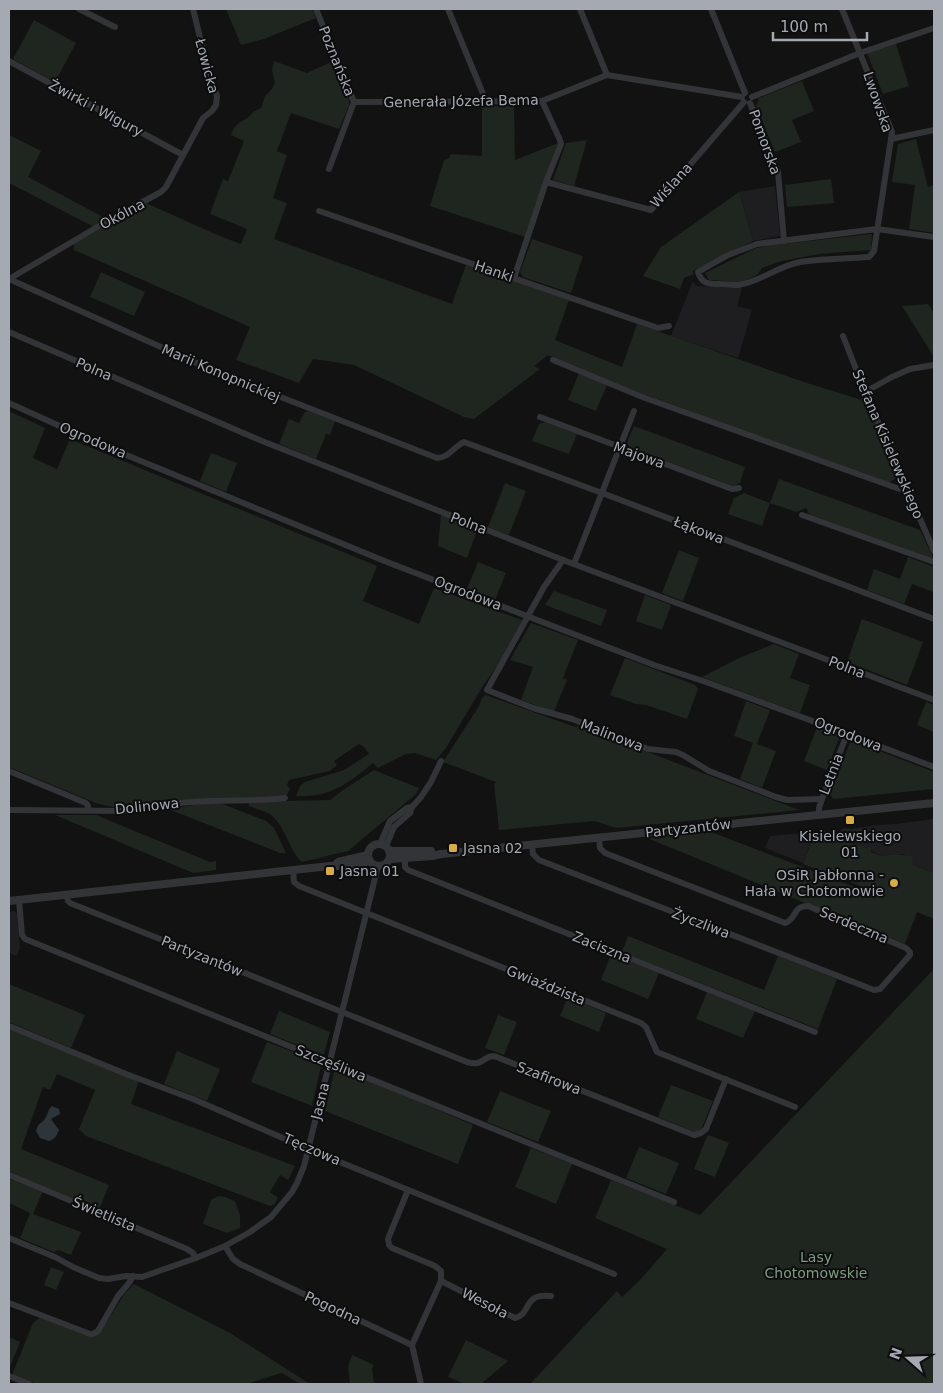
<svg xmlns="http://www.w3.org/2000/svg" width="943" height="1393" viewBox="0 0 943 1393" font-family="'DejaVu Sans',sans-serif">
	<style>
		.built { fill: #1e1e20 }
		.green { fill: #1f251f }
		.water { fill: #2d343a }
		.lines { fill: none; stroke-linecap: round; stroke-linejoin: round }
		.minor { stroke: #333437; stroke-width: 6 }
		.tertiary { stroke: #333437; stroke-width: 8 }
		.poi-dot { fill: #d9ab43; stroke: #0d0d0e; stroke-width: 2 }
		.labels { text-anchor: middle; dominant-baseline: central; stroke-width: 4; stroke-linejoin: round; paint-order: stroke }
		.street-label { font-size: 14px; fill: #a5a9b2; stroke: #0d0d0e }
		.poi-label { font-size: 14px; fill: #a5a9b2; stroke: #0d0d0e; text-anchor: start }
		.park-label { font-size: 14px; fill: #7e9b81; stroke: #0d0d0e }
	</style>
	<rect width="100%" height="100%" fill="#121213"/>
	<g class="built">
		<path d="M775,186L780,236L753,241L739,192Z"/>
		<path d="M693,281L696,286L742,288L737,306L752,310L738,358L671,336Z"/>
		<path d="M934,819V873L913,865L904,854H894L882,856L858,844L857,847L838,839L841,830L844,828L852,829L875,825L896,824Z"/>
		<path d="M815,832L803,863L765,848L770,836Z"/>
		<path d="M14,911L17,914L20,948L17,956L9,953V912Z"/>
	</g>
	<g class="green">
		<path d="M226,9H312L316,18L264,39L241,45Z"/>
		<path d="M34,20L76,43L55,82L13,59Z"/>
		<path d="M896,44L909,86L883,94L867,53Z"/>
		<path d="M274,61L307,73L333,61L349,100V106L339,129L291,113L277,151L287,155L273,198L287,203L274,239L452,304L466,265L569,300L555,340L622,367L637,324L807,383L865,401L895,467H892L897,477L889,483L646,395L548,355L534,366L540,369L474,419L464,417L354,365L313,359L299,383L236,360L250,327L74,250V244L146,203L215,234L241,244L247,229L210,214L223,179L228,181L244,141L231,135C232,132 233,129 235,127C240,120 248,120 253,112L261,108L265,96L272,89L275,83L272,70Z"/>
		<path d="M802,81L814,111L792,120L801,142L775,152L756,106L759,98Z"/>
		<path d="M482,106H514L515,160L558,143L525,237L430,206L444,160L449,158L451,154L482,156Z"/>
		<path d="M9,135L41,151L28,177L107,219L94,227L9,183Z"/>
		<path d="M916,139L928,187L934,185V233L909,229L915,185L892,182L898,144Z"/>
		<path d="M587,140L574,186L553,180L566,143Z"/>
		<path d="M831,179L834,203L787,207L785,185Z"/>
		<path d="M739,192L753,241L693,271L694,274L684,278L680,289L643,276L661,247Z"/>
		<path d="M872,234L871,250L819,254L782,261L762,268L757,275L741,282L709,280L705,273L756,248L774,245Z"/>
		<path d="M532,239L583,256L571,293L523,277L520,272Z"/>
		<path d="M101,272L145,292L134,316L90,297Z"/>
		<path d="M928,304L934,313V357L902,306Z"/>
		<path d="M579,373L607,385L596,411L568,400Z"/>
		<path d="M9,411L45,428L33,458L57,469L70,439L377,566L363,601L419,624L434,588L522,620L498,664L481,689L446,748L436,760L415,753L406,754L378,768L373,763C349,783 330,798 296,796L300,786L305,782L344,770L369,754L364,747L359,744L334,761L337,765L330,771L289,780L287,785L290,789L287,795L128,808L112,807L96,803L9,767Z"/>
		<path d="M308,411L335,421L330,435L326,434L316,459L279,444L289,419L299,423L304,413Z"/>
		<path d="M545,422L577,434L569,454L532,441L539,424Z"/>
		<path d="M634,426L745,467L740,483L733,486L629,447L627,442Z"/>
		<path d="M211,453L237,463L226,492L200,481Z"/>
		<path d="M779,479L920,530L933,557L931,559L809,514L806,508L796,512L770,503L762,526L728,514L734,498L744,493L770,503Z"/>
		<path d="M505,483L526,491L509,535L488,527Z"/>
		<path d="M441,514L478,528L467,558L438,546Z"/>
		<path d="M679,550L699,558L683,601L662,593Z"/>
		<path d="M908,557L934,567V592L912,584L904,604L867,590L874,569L900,579Z"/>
		<path d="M478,562L506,573L495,600L467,589Z"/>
		<path d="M554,591L607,610L601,626L545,605Z"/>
		<path d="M645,595L671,605L662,630L636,621Z"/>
		<path d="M862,619L923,642L907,685L847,662Z"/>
		<path d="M531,623L578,640L563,678L567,680L554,712L521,700L533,667L510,660Z"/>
		<path d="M774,644L799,654L790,678L810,685L800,713L702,677L739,658Z"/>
		<path d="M625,658L695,685L698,689L687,719L646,705L636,704L610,695Z"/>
		<path d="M486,695L575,727L580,726L799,810L616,828L594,821L499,830L494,784L496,782L443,762L479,706L482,698Z"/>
		<path d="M746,701L770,710L757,744L776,751L762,788L740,779L753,743L734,736Z"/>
		<path d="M926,702L934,705V732L917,725Z"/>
		<path d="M817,727L840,736L827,770L804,761Z"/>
		<path d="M851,740L934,772V789L833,799L830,794Z"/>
		<path d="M374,770L419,788L416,794L348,851L302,862C288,849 286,827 271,815C266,811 256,809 249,806L248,802L330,800L343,790Z"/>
		<path d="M201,804H223L266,821L274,828L286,853H280L168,809Z"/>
		<path d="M55,815H96L210,862L216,861V870L193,873Z"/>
		<path d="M862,829L864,840L846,842L856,846L857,844L867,848L871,847V852L882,856L894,854L912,856L913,865L934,873V919L917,912L905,944L647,838L711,832L878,896L879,893L803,864L815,832L832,831L834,835L833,839L837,841L838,839L846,842L845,831Z"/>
		<path d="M628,936L764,990L778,956L837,979L818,1029L622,952Z"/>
		<path d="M611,954L659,973L648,999L601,980Z"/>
		<path d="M934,969V1384H530L617,1291L622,1297L640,1280L667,1249L595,1218L611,1180L700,1215Z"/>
		<path d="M9,984L85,1015L71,1048L9,1022Z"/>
		<path d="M707,992L755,1011L743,1038L696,1019Z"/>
		<path d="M568,997L606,1013L599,1032L560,1016Z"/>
		<path d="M279,1011L330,1032L324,1054L322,1055L270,1034Z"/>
		<path d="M498,1015L517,1022L504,1055L485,1048Z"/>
		<path d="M9,1028L139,1081L131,1104L295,1166L288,1180L280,1175L270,1192L278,1198L274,1205L270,1206L86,1136L79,1129L95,1090L57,1074L50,1090L43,1087L21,1149L109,1185L99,1210L9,1172Z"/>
		<path d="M267,1042L320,1062L321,1066L312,1106L251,1082Z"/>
		<path d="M177,1051L220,1069L207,1101L164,1084Z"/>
		<path d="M335,1067L345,1070L473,1125L458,1164L325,1111Z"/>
		<path d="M671,1085L713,1101L701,1130L695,1132L658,1117Z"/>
		<path d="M500,1091L551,1111L538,1142L487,1122Z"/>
		<path d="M709,1135L729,1143L715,1177L694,1169L707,1136Z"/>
		<path d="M639,1147L679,1163L666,1194L626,1178Z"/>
		<path d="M531,1148L572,1164L556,1204L515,1187Z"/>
		<path d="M9,1179L43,1191L33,1214L81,1232L71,1255L58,1250L54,1252L20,1238L30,1213L9,1203Z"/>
		<path d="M218,1196L225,1197L235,1201L240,1215V1228L227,1233L203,1224L211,1200Z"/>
		<path d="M51,1267L64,1272L56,1290L44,1285Z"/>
		<path d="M134,1284L230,1333L310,1384H300L282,1373L246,1384H37L12,1375L33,1323L40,1318L90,1337L101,1331L125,1293Z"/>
		<path d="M9,1337L20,1342L9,1370Z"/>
		<path d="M466,1340L508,1361L481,1384H465L448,1377Z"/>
		<path d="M352,1355L374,1365L372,1368L374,1384H350L348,1366Z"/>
	</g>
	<path class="water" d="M52,1106L59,1109L60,1114L51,1119L59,1130C57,1135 55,1139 49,1141L40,1138L36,1131C38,1122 42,1124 46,1117C48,1113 48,1110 52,1106Z"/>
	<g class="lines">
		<g class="minor">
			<path d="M79,9L115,27"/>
			<path d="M316,9L354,102L329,169"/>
			<path d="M448,9L486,101"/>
			<path d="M580,9L607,75"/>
			<path d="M711,9L745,93"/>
			<path d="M842,9L892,132L874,251L869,257C846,259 823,258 800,262C778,266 760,282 738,285C732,285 725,284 719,284C708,284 702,284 698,272L728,255L757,244L877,229L934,237"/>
			<path d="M9,61L183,155"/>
			<path d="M752,97L860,53L934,28"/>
			<path d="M354,102L542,101L607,75L742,97"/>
			<path d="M750,103L778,172L784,241"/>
			<path d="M891,139L934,130"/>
			<path d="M546,182L651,210L744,102"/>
			<path d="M319,211L658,328L669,326"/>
			<path d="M514,278L546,182L561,144L560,140L542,101"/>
			<path d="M9,279L219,373L437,458C449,458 453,447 464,442L602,493L934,619"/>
			<path d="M9,279L111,219L161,192L166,187L203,118L212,111L216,105L217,96L208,70L193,9"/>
			<path d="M9,332L262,441L563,560L934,700"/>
			<path d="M843,336L865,392L934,551"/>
			<path d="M553,360L645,398L908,492"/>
			<path d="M865,392L892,377L910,369L934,365"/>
			<path d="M9,403L97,443L387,562L654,665L706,682L826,726L934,767"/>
			<path d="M540,417L732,489L739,488"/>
			<path d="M802,515L934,562"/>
			<path d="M563,560L544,587L487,690L533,708L572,719L648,749L676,752L683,755L709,771L776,797L787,800L822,799"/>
			<path d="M574,564L634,411"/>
			<path d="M9,771L86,803L88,806V810"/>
			<path d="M9,810L126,811C148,809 170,803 192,802C223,799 254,802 285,798"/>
			<path d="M819,815V808L822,799L847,734"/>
			<path d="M380,844L390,821L407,808L412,807"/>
			<path d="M532,845L533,854L539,860L874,990L880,989L910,955V952L906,948L808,906C792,906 797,919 785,923L605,853L600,848L599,838"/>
			<path d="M386,846L394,827L410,813L412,807L421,797L431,782L441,761"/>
			<path d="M405,855V867L408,870L815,1032"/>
			<path d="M293,870L294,882L299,886L641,1023L646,1027L657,1052L795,1107"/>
			<path d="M67,895L68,901L70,903L467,1062C484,1067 482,1056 494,1056L694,1135L701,1133L706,1129L726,1079"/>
			<path d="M19,900L22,935L25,939L674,1202"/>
			<path d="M9,1026L126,1074L193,1099L308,1149L614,1274"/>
			<path d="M9,1175L187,1249L193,1253L196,1258"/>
			<path d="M408,1190L388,1239L389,1245L392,1248L435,1266L441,1271V1281L515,1318C532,1314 522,1293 551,1296"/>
			<path d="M9,1238L55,1257L73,1267L99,1278L108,1279L126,1276L142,1277L196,1258L225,1246L250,1232L271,1217L292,1192L297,1183L304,1166L378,866"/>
			<path d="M225,1246L233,1259L240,1264L412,1345L421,1384"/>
			<path d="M9,1303L90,1334H93L98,1331L118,1296L129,1283L133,1276"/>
			<path d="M412,1345L441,1281"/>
			<path d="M9,1376L29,1384"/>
		</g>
		<g class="tertiary">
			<circle cx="379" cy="855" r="11"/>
			<path d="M390,851H431"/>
			<path d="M390,859L432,856L441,854L934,803"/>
			<path d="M334,866L338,862L368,855"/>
			<path d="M9,901L330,866H347L370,861"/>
		</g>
	</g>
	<g class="poi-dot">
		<rect x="845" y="815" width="10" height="10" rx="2.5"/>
		<rect x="448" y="843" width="10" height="10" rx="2.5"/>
		<rect x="325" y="866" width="10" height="10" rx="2.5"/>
		<circle cx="894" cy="883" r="5"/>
	</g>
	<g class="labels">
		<g class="street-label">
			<text transform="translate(337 61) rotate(68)">Poznańska</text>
			<text transform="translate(207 66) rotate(75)">Łowicka</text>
			<text transform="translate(461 101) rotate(-1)">Generała Józefa Bema</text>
			<text transform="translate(878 102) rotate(71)">Lwowska</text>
			<text transform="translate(96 108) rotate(28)">Żwirki i Wigury</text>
			<text transform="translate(765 142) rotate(70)">Pomorska</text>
			<text transform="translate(671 185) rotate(-48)">Wiślana</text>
			<text transform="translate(122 214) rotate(-28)">Okólna</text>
			<text transform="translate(494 271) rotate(19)">Hanki</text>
			<text transform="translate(94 369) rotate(23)">Polna</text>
			<text transform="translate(221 373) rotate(23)">Marii Konopnickiej</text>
			<text transform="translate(93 440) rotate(23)">Ogrodowa</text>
			<text transform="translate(888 444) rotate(67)">Stefana Kisielewskiego</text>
			<text transform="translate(639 455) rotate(20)">Majowa</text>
			<text transform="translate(469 523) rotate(21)">Polna</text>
			<text transform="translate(699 530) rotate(21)">Łąkowa</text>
			<text transform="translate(468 593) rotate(21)">Ogrodowa</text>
			<text transform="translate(847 667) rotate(21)">Polna</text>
			<text transform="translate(848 734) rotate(21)">Ogrodowa</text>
			<text transform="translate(612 735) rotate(21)">Malinowa</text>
			<text transform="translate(831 774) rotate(-69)">Letnia</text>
			<text transform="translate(147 806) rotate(-6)">Dolinowa</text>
			<text transform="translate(688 828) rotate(-6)">Partyzantów</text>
			<text transform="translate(701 923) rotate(21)">Życzliwa</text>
			<text transform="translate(854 925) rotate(23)">Serdeczna</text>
			<text transform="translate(602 947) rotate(22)">Zaciszna</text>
			<text transform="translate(202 956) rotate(22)">Partyzantów</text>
			<text transform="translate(546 985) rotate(22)">Gwiaździsta</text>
			<text transform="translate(331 1063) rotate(22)">Szczęśliwa</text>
			<text transform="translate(549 1078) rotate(21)">Szafirowa</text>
			<text transform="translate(320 1101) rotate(-76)">Jasna</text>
			<text transform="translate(312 1149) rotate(23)">Tęczowa</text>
			<text transform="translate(104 1214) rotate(23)">Świetlista</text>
			<text transform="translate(485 1303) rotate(27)">Wesoła</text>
			<text transform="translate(333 1308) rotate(25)">Pogodna</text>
		</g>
		<g class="poi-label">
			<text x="850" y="836" text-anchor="middle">Kisielewskiego<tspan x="850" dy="16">01</tspan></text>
			<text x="463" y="848">Jasna 02</text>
			<text x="340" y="871">Jasna 01</text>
			<text x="884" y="875" text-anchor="end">OSiR Jabłonna -<tspan x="884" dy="16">Hała w Chotomowie</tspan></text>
		</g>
		<g class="park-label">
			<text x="816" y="1257">Lasy<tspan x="816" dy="16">Chotomowskie</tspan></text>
		</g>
	</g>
	<rect width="943" height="1393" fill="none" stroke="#a5a9b2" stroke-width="20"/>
	<g transform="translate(908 1358) rotate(290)" stroke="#0d0d0e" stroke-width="4" paint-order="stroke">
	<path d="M0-4L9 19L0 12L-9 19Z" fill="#a5a9b2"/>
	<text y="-8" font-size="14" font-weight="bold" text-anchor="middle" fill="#a5a9b2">N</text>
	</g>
	<path d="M773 32v8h94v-8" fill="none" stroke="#a5a9b2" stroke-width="2.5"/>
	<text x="780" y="32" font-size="15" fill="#a5a9b2" stroke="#0d0d0e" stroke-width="4" paint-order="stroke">100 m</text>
</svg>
